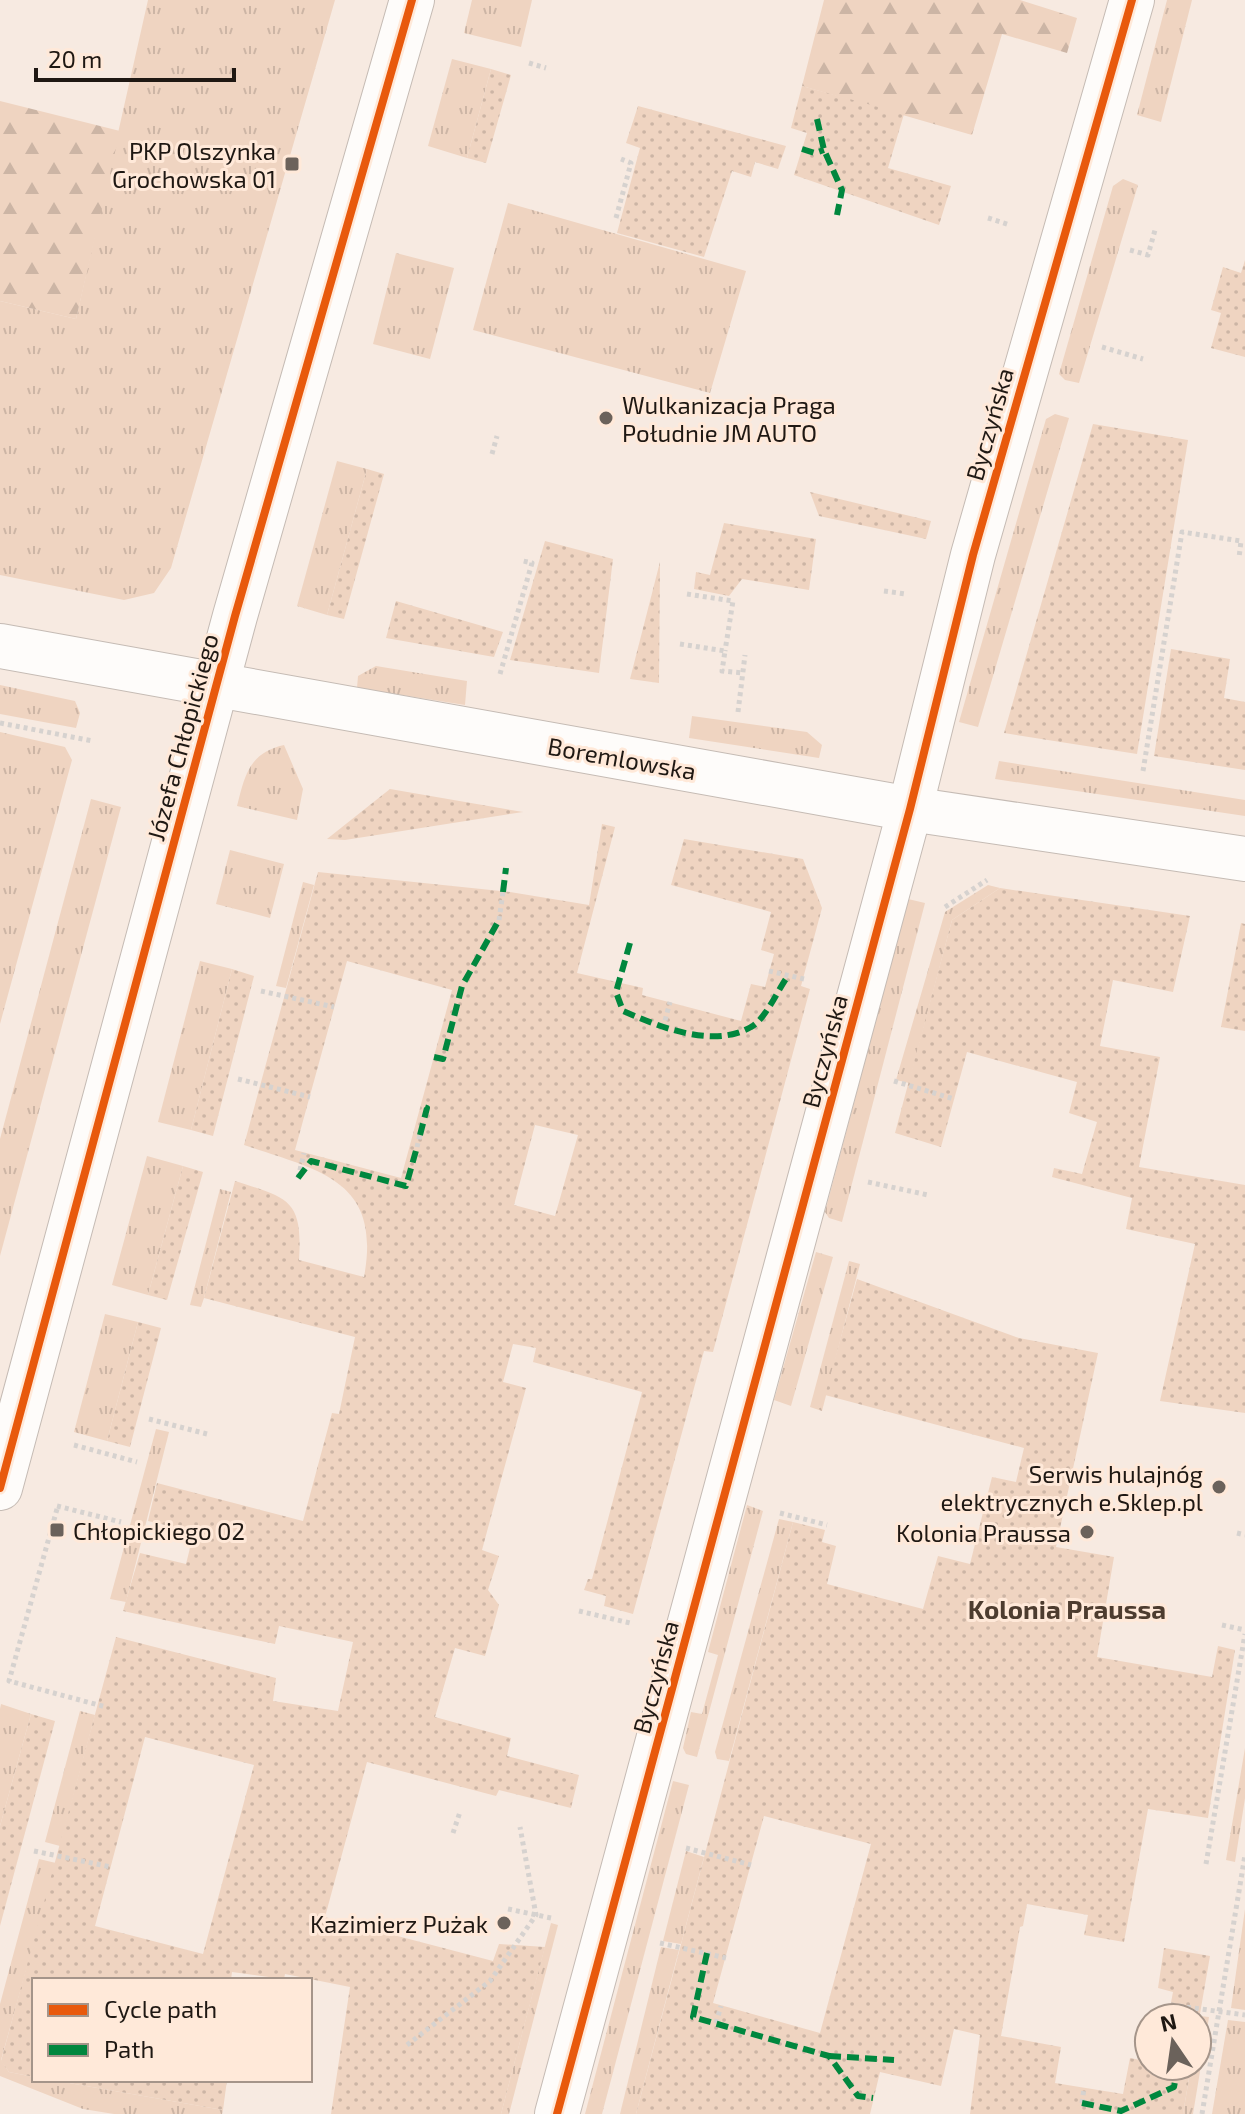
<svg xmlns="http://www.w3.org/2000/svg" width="1245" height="2114" viewBox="0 0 1245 2114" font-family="'Exo 2',sans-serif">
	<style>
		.grass { fill: url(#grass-tufts) }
		.forest { fill: url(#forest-firs) }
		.park { fill: url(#park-dots); fill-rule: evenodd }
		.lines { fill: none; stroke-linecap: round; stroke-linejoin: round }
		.minor-casing { stroke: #c5bbb4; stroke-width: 46 }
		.tertiary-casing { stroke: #c5bbb4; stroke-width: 46 }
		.path { stroke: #d6d2cf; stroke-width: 5; stroke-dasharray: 4 4; stroke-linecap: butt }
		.minor { stroke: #fefcfa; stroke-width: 44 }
		.tertiary { stroke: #fefcfa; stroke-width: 44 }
		.quiet { stroke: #00873e; stroke-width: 6; stroke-dasharray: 12 6; stroke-linecap: butt }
		.cycleway-casing { stroke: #ffe9d9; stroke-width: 13 }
		.cycleway { stroke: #e8590c; stroke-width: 8 }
		.poi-dot { fill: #6b625b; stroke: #ffe9d9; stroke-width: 3 }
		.labels { text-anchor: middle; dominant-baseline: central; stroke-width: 6; stroke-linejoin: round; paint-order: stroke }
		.poi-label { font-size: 24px; fill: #1f1813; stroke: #ffe9d9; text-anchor: end }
		.street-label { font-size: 24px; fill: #1f1813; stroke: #ffe9d9 }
		.neighbourhood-label { font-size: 26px; font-weight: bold; fill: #4d3c2f; stroke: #ffe9d9 }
	</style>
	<defs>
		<pattern id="grass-tufts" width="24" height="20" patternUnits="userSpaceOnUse" patternTransform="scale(2)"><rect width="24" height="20" fill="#efd4c1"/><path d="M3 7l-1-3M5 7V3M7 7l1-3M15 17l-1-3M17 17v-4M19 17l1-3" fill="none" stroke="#ccb5a5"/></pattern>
		<pattern id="forest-firs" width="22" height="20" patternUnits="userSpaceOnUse" patternTransform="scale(2)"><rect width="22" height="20" fill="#efd4c1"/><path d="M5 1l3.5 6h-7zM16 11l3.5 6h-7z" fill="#ccb5a5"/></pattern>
		<pattern id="park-dots" width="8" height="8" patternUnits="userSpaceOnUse" patternTransform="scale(2)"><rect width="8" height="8" fill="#efd4c1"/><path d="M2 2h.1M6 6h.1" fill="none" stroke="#ccb5a5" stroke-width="1.8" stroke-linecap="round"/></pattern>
	</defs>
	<rect width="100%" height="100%" fill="#f7eae1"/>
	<g class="grass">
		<path d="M148,0H335L171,568L154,593L124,600L0,575V301L76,319Z"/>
		<path d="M472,0H532L521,47L464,33Z"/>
		<path d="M1167,0H1192L1161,122L1137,115Z"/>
		<path d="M452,59L491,69L467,158L428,146Z"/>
		<path d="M1123,179L1138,185L1079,383L1065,380L1059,374L1113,186Z"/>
		<path d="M508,203L746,271L710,393L473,330Z"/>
		<path d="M396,253L454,268L430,359L373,344Z"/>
		<path d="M1055,414L1069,418L978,727L959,722L1046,419Z"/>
		<path d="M337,461L367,469L327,615L297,606Z"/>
		<path d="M376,666L467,681L465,705L357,688L358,676Z"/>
		<path d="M0,685L75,701L80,713L76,728L0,714Z"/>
		<path d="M692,716L807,732L822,745L819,758L689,738Z"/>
		<path d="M0,732L65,747L72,760L0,1024Z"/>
		<path d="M284,745L303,789L297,820L237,806C245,775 249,753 284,745Z"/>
		<path d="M999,761L1245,800V816L995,779Z"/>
		<path d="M91,799L121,807L0,1256V1139Z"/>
		<path d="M230,850L284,864L270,918L216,904Z"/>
		<path d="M303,882L314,885L286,988L276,986Z"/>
		<path d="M988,885L1000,888L952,920L909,1083L896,1080L945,912Z"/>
		<path d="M908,899L925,903L842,1222L829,1218L825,1212Z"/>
		<path d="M200,961L232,969L191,1130L158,1122Z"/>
		<path d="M147,1156L183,1166L148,1295L112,1285Z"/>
		<path d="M220,1189L231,1192L204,1298L201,1307L190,1305Z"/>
		<path d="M816,1252L833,1257L791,1406L774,1400Z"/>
		<path d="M849,1261L860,1264L822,1411L810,1407Z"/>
		<path d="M105,1314L138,1322L107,1441L74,1432Z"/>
		<path d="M156,1429L169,1432L126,1602L110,1599Z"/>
		<path d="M747,1505L763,1511L697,1757L686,1754L683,1748L691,1712L702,1714L718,1655L708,1652Z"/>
		<path d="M779,1519L793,1522L729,1761L717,1759L715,1752Z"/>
		<path d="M1,1704L31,1714L0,1826V1709Z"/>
		<path d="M80,1711L95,1715L60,1846L45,1842Z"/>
		<path d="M1245,1748V1798L1235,1862L1226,1860Z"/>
		<path d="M673,1781L689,1785L602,2114H585Z"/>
		<path d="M686,1851L704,1857L681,1944L663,1941Z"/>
		<path d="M39,1859L56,1863L1,2060L9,2072L34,2077V2080H52L223,2110L222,2114H114L83,2109L0,2076V2004Z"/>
		<path d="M1245,1909V2010L1231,2008Z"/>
		<path d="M551,1923L558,1925L509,2114H501Z"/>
		<path d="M661,1947L679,1950L636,2114H620Z"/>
		<path d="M1200,2016L1209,2017L1193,2114H1183L1191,2066H1197Z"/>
		<path d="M1228,2020L1245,2022V2114H1212Z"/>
	</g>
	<g class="forest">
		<path d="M824,0H1020L1077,18L1067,53L1002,34L972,135L802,86Z"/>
		<path d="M0,101L120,131L76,319L0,301Z"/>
	</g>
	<g class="park">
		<path d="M491,69L511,75L486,163L467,158Z"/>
		<path d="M802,86L904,114L888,168L951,186L939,225L794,175L807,133L791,128Z"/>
		<path d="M638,106L786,146L778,169L755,162L751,177L732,171L704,257L617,233L640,148L626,143Z"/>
		<path d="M1245,260V357L1211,348L1221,313L1211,310L1223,267L1241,273Z"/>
		<path d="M1093,424L1188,440L1137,754L1004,733Z"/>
		<path d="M367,469L384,474L344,619L327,615Z"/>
		<path d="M810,492L931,521L926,539L819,516Z"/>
		<path d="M724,523L816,539L809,590L742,579L729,596L694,589L696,572L710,575Z"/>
		<path d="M545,541L613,559L599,673L510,660Z"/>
		<path d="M660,562L659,683L630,679Z"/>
		<path d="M396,601L503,632L494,657L386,638Z"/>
		<path d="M1171,649L1230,659L1224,698L1245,702V770L1154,756Z"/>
		<path d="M390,789L523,812L345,840L327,839Z"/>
		<path d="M602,824L615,827L577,973L643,988L642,995L741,1021L751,984L765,987L774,954L761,950L771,912L671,885L684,839L803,859L822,908L801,986L810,989L713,1352L704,1351L633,1614L604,1606L606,1596L584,1590L588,1579H592L642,1392L533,1362L536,1348L513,1344L503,1382L526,1388L482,1550L499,1556L488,1590L499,1605L485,1656L455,1648L435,1717L511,1738L507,1756L579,1775L571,1808L499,1790L496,1796L367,1762L325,1917L493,1961L499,1944L545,1947L501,2114H331L350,1987L285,1974L284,1979L232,1972L231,1980H34V2077L9,2072L1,2061L116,1637L276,1678L273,1701L338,1711L353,1642L279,1626L275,1644L123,1611L140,1553L186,1564L194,1532L148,1521L157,1483L303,1521L332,1413L339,1414L355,1337L204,1298L235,1181C288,1198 303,1199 299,1260L364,1277C382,1180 320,1171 244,1145L318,872L510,892L589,905ZM347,961L452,990L401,1178L295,1150ZM535,1125L578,1135L555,1216L514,1205ZM145,1737L254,1765L203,1954L95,1926Z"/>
		<path d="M1000,888L1190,916L1173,992L1113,980L1100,1046L1160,1057L1139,1167L1245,1185V1413L1160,1401L1195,1244L1126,1229L1132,1198L1052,1177L1054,1168L1082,1174L1097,1122L1069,1113L1077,1082L967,1052L941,1147L895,1133L952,920Z"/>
		<path d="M1241,923L1245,924V1031L1221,1027Z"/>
		<path d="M232,969L254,976L213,1136L191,1130Z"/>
		<path d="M183,1166L203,1172L167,1300L148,1295Z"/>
		<path d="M857,1279L1019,1338L1098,1353L1056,1547L1114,1557L1097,1657L1212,1677L1218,1646L1235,1650L1208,1818L1148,1809L1124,1942L1084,1935L1088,1915L1027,1904L1023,1926L1020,1927L1001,2036L1061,2047L1055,2083L1123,2094L1130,2058L1146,2061L1149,2045V2066H1191L1183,2114H970L980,2035L954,2029L941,2086L880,2072L870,2114H636L793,1522L825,1530L822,1542L836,1546L827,1584L923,1609L938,1556L970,1564L992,1477L1016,1482L1024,1448L825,1395ZM764,1816L871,1844L820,2033L713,2003Z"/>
		<path d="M138,1322L161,1328L130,1447L107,1441Z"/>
		<path d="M31,1714L55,1721L0,1926V1826Z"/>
		<path d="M1164,1948L1210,1956L1197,2031V2018H1168L1173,1992L1158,1988Z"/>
		<path d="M52,2080H227L223,2110Z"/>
	</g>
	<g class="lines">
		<defs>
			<g id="minor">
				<path d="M0,646L910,809L1245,859"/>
				<path d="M557,2114L910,809L973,555L1132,0"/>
			</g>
			<path id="tertiary" d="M0,1488L235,616L412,0"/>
		</defs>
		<use href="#minor" class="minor-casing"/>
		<use href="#tertiary" class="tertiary-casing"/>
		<g class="path">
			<path d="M529,63L546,68"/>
			<path d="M616,218L631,163L621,159"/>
			<path d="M988,218L1010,225"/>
			<path d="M1130,250L1148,255L1155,230"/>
			<path d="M1102,347L1143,359"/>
			<path d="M492,454L497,436"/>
			<path d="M884,591L906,594"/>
			<path d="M687,594L733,601L725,651"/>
			<path d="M680,644L725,651L722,671L743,673"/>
			<path d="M500,674L532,563L523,561"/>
			<path d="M738,712L745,655"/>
			<path d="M0,723L93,741"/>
			<path d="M1143,771L1182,532L1241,541L1239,558"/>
			<path d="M945,907L987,880"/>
			<path d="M499,920L503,892"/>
			<path d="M769,971L804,979"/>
			<path d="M261,991L334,1007"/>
			<path d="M663,1028L670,1002"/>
			<path d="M238,1079L310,1097"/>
			<path d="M894,1081L954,1099"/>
			<path d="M417,1147L420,1135"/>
			<path d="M298,1178L304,1153"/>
			<path d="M868,1182L928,1195"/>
			<path d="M149,1419L207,1434"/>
			<path d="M74,1445L137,1462"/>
			<path d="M57,1506L121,1522"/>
			<path d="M57,1509L9,1681L106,1707"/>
			<path d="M780,1513L827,1525"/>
			<path d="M1237,1533L1245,1535"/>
			<path d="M579,1611L630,1623"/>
			<path d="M1222,1625L1245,1630"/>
			<path d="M453,1833L460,1812"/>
			<path d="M686,1848L751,1865"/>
			<path d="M34,1851L111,1867"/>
			<path d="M1206,1864L1245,1634"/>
			<path d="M508,1909L551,1918"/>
			<path d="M660,1943L726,1958"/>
			<path d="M1171,2005L1245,2015"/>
			<path d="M716,2023L721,2006"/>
			<path d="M407,2045L490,1981L536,1915L520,1827"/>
			<path d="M1082,2103L1084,2088"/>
			<path d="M1202,2114L1245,1855"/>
		</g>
		<use href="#minor" class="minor"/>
		<use href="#tertiary" class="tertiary"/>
		<g class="quiet">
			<path d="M817,119L824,150L842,190L837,215"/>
			<path d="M802,149L815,153L824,150"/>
			<path d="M503,892L506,868"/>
			<path d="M630,943L616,992L623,1011C660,1027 713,1049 751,1027C766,1019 778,989 788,976"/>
			<path d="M434,1057L443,1059L462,986L499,920"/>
			<path d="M420,1135L427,1108L421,1106"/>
			<path d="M298,1178L311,1161L406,1186L417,1147"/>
			<path d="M707,1953L693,2017L829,2056L858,2096L873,2098"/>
			<path d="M1187,2018L1189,2008"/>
			<path d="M829,2056L894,2060"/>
			<path d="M1082,2103L1121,2111L1174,2087L1178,2066"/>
		</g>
		<defs>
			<g id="cycleway">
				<path d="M0,1488L235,616L412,0"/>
				<path d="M557,2114L910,809L973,555L1132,0"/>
			</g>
		</defs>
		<use href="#cycleway" class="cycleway-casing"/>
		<use href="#cycleway" class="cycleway"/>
	</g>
	<g class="poi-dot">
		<rect x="284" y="156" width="16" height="16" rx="4"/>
		<circle cx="606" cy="418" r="8"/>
		<circle cx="1219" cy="1487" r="8"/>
		<rect x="49" y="1522" width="16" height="16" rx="4"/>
		<circle cx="1087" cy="1532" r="8"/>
		<circle cx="504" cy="1923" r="8"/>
	</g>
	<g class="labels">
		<g class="poi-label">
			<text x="276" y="150">PKP Olszynka<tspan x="276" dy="28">Grochowska 01</tspan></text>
			<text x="622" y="404" text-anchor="start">Wulkanizacja Praga<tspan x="622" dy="28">Południe JM AUTO</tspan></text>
			<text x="1203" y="1473">Serwis hulajnóg<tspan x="1203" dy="28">elektrycznych e.Sklep.pl</tspan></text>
			<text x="73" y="1530" text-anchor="start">Chłopickiego 02</text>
			<text x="1071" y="1532">Kolonia Praussa</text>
			<text x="488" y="1923">Kazimierz Pużak</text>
		</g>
		<g class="street-label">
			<text transform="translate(989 424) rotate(-74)">Byczyńska</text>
			<text transform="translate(182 737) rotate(-75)">Józefa Chłopickiego</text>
			<text transform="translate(622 758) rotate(10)">Boremlowska</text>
			<text transform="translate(824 1051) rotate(-75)">Byczyńska</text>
			<text transform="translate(655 1677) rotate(-75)">Byczyńska</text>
		</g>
		<g class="neighbourhood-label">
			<text x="1067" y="1608">Kolonia Praussa</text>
		</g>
	</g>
	<rect x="32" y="1978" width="280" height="104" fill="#ffe9d9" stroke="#a5958a" stroke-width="2"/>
	<rect x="48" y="2004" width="40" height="12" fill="#e8590c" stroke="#a5958a" stroke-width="2"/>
	<text x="104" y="2018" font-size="24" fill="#1f1813">Cycle path</text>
	<rect x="48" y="2044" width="40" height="12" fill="#00873e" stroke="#a5958a" stroke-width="2"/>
	<text x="104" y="2058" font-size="24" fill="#1f1813">Path</text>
	<g transform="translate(1173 2042) rotate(347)"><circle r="38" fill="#ffe9d9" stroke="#a5958a" stroke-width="2"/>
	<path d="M0-6L14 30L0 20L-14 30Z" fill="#6b625b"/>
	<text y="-12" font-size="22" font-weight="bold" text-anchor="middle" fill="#1f1813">N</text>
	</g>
	<path d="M36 68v12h198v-12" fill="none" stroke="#1f1813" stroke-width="4"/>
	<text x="48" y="68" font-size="24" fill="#1f1813" stroke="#ffe9d9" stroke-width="6" paint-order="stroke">20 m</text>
</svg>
